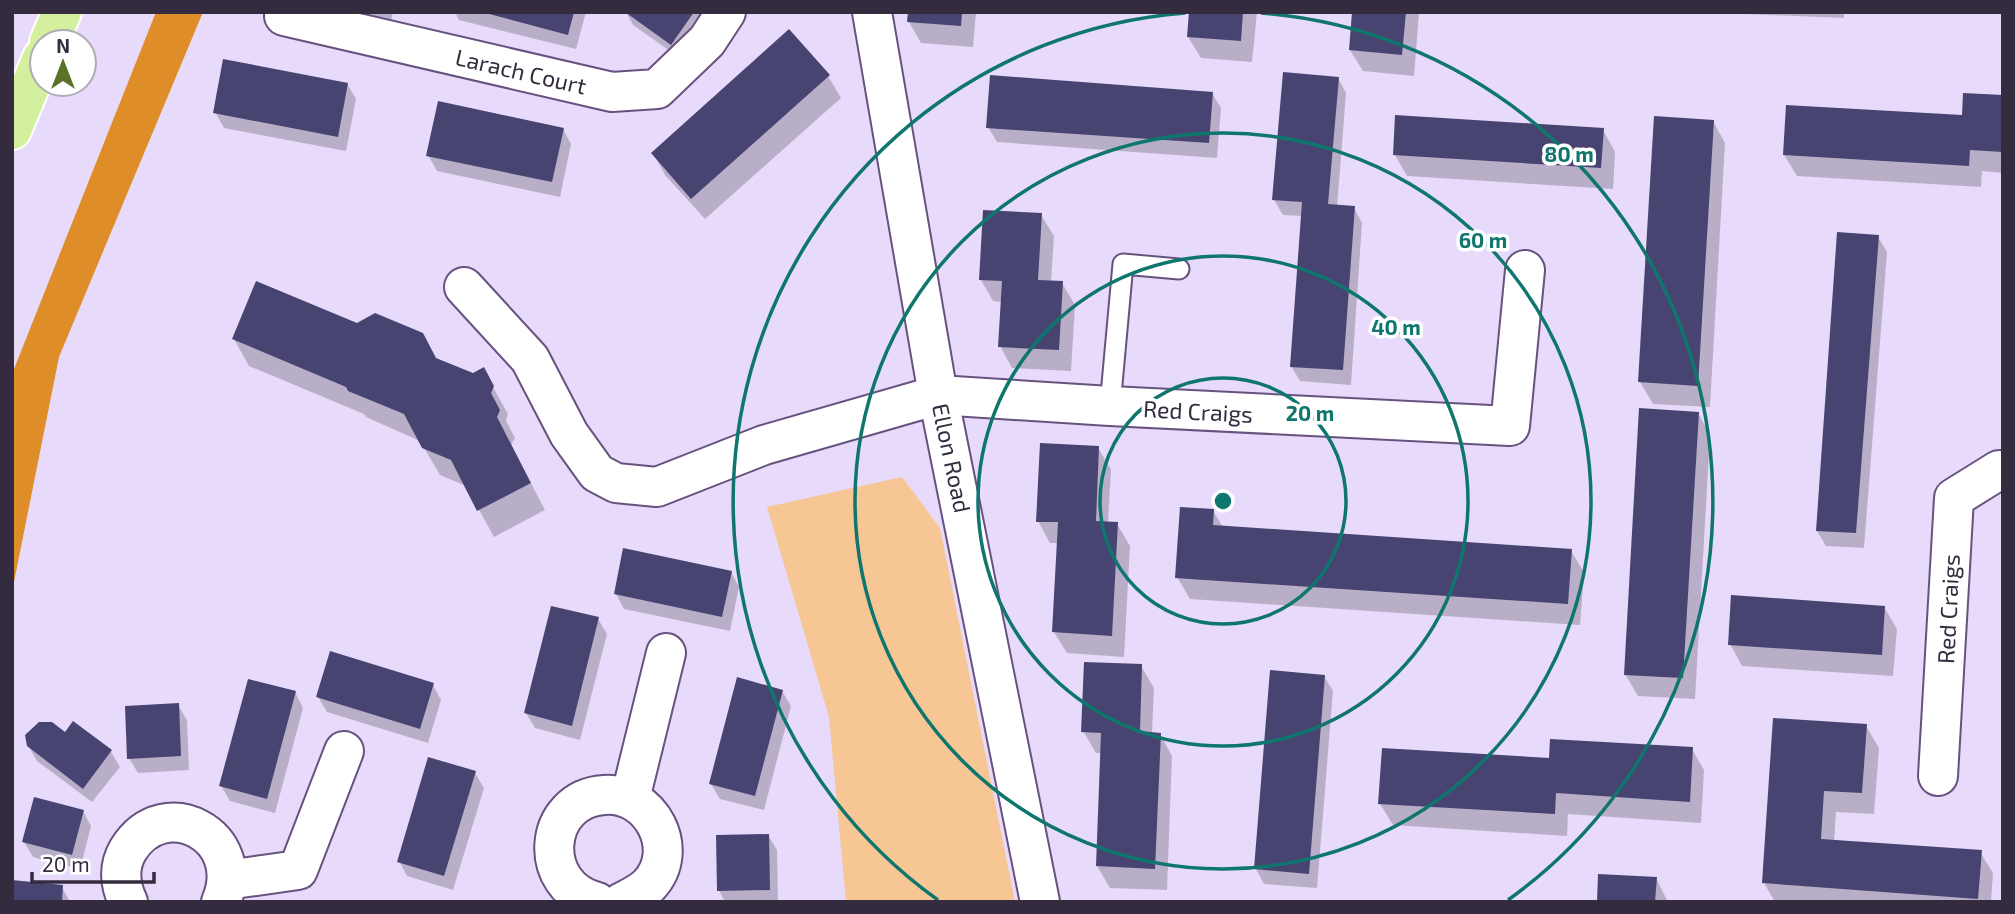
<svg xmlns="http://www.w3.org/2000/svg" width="2015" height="914" viewBox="0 0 2015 914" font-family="'Exo 2',sans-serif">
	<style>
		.green { fill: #f7c695 }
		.forest { fill: #df8d28 }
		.shadow { fill: #0003 }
		.building { fill: #474472 }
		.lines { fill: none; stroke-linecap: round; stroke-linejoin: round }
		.lane-casing { stroke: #67527f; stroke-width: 23 }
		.street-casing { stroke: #67527f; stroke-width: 42 }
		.primary-casing { stroke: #fff; stroke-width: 42 }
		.lane { stroke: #fff; stroke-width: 19 }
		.street { stroke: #fff; stroke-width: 38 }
		.primary { stroke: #d4f09e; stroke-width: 38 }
		.ring { fill: none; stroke: #0f766e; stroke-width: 3.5 }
		.labels { text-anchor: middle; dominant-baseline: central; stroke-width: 7; stroke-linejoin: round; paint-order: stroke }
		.street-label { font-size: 23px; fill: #342b3f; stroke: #fff }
		.centre { fill: #0f766e; stroke: #fff; stroke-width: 3.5 }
		.ring-label { font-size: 21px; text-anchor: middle; font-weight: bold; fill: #0f766e; stroke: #fff; stroke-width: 7; stroke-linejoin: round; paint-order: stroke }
	</style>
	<rect width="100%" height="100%" fill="#e8dafa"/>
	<path class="green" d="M902,477L940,528L1015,902H846L829,717L767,507Z"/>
	<path class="forest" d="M156,12H203L59,357L12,592V374Z"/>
	<g class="shadow">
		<path d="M359,12H393L391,21Z"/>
		<path d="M455,12H586L576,49L459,20Z"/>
		<path d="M626,12H713L680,58L633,25Z"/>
		<path d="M910,12H976L973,47L921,43L909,22Z"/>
		<path d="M1190,12H1257L1252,62L1201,58L1188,37Z"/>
		<path d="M1353,12H1419L1414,76L1363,71L1350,50Z"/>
		<path d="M1696,12H1844V18Z"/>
		<path d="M828,76L841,98L705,219L665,175L653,153Z"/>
		<path d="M1338,78L1346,93L1337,207L1354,208L1362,223L1351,385L1300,381L1291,366L1303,216L1283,215L1274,200Z"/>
		<path d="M347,84L356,99L346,151L224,128L215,112Z"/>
		<path d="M1212,93L1221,108L1217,158L997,142L988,127Z"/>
		<path d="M2003,97V173L1982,171L1981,187L1797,176L1784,155L1963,117Z"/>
		<path d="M1713,121L1725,143L1710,407L1653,404L1640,382Z"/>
		<path d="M563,129L571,144L560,197L437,171L428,155Z"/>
		<path d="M1603,130L1615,152L1613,189L1407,176L1395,155Z"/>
		<path d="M1041,215L1054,236L1051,282L1062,283L1075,305L1071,371L1012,368L1000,346L1002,302L993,301L981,280Z"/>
		<path d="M1878,237L1887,252L1864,548L1826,546L1817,531Z"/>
		<path d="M234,339L437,360L473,375L483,369L508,414L506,421L515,438L511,445L545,510L494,537L466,486L440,475L420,441L366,417L364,414L249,366Z"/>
		<path d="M1698,413L1710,435L1695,699L1638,696L1625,674Z"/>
		<path d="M1098,448L1111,469L1108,523L1117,524L1130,546L1124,657L1067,653L1054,632L1059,543H1050L1038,521Z"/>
		<path d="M1213,511L1223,527L1571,551L1584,572L1580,625L1190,599L1177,577Z"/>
		<path d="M731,572L739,587L730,631L624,609L616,594Z"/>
		<path d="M1884,607L1897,629L1893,676L1742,666L1730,644Z"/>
		<path d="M598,619L607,634L580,740L535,728L526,713Z"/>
		<path d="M1141,666L1154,688L1152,734H1160L1172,756L1167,890L1110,888L1097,866L1102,753H1096L1083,731Z"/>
		<path d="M1324,676L1333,691L1317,888L1264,884L1256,869Z"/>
		<path d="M433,685L441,700L428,743L327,712L318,697Z"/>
		<path d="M782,691L791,706L764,810L720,799L711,784Z"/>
		<path d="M295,692L303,708L275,813L230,801L221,786Z"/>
		<path d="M178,705L187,720L189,770L138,773L129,758Z"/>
		<path d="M74,723L111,752L120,767L92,802L37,761L28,745L65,734Z"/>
		<path d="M1866,726L1879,748L1874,814L1836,812L1834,842L1980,852L1993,873L1991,902H1775L1764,883Z"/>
		<path d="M1692,749L1704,770L1701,823L1568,814L1567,836L1393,825L1380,804L1551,760Z"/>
		<path d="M475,773L484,788L453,890L407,876L399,861Z"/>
		<path d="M83,811L91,826L80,869L33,857L24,842Z"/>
		<path d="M768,835L777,850L778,902H725L719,890Z"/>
		<path d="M1656,878L1668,902H1599Z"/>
		<path d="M62,887L70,902H12Z"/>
	</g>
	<g class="building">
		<path d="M482,12H574L568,35Z"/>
		<path d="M625,12H694L671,45Z"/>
		<path d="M908,12H962L961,26L907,22Z"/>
		<path d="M1189,12H1243L1241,41L1187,37Z"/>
		<path d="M1352,12H1406L1402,55L1349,50Z"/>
		<path d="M789,29L830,75L691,199L651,153Z"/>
		<path d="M223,59L348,83L338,137L213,113Z"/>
		<path d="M1283,72L1339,77L1328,204L1355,206L1343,370L1290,367L1302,202L1272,200Z"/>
		<path d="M990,75L1213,92L1209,143L986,128Z"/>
		<path d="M1963,93L2003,95V152L1970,150L1969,166L1783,155L1786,105L1962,115Z"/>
		<path d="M438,101L564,128L552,182L426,156Z"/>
		<path d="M1395,115L1604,128L1601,168L1393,155Z"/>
		<path d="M1654,116L1714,120L1698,386L1638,382Z"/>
		<path d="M983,210L1042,213L1038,280L1063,281L1059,350L998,347L1002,281L979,280Z"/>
		<path d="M1837,232L1879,235L1856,533L1816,531Z"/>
		<path d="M256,281L357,323L375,313L423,333L436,358L473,373L484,367L494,386L491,393L500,410L497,417L531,483L477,511L451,460L422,448L404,414L348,391L346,387L232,339Z"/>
		<path d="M1639,408L1699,412L1683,678L1624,675Z"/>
		<path d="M1040,443L1099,446L1096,521L1118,522L1112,636L1052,632L1058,522H1036Z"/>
		<path d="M1180,507L1214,509L1213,525L1572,549L1568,604L1175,578Z"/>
		<path d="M623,548L732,571L722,617L614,594Z"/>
		<path d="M1731,595L1885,606L1882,655L1728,645Z"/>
		<path d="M551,606L599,617L572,726L524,713Z"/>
		<path d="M330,651L434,683L420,729L316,697Z"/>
		<path d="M1084,662L1142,664L1140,731L1161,733L1155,869L1096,866L1101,733L1081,732Z"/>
		<path d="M1270,670L1325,675L1309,874L1254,869Z"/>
		<path d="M737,677L783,690L755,796L709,784Z"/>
		<path d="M248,679L296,691L267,799L219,786Z"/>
		<path d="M179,703L181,756L127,759L125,706Z"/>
		<path d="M1773,718L1867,724L1862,793L1824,791L1821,839L1982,850L1978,899L1762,883Z"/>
		<path d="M73,721L112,750L83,789L27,746L25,735L39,722H52L65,732Z"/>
		<path d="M1550,739L1693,747L1690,802L1556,793L1555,814L1378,804L1382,748L1549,758Z"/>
		<path d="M428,757L476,771L444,876L397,862Z"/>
		<path d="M34,797L84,810L72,855L22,842Z"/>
		<path d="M769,834L770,890L717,891L716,835Z"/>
		<path d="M1598,874L1657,877L1655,902H1597Z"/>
		<path d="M12,880L63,885L62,902H12Z"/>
	</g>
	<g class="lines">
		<defs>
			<path id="lane" d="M1110,406L1123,264L1179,269"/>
			<g id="street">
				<path d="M872,12L938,395L1040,902"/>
				<path d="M284,16L612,92L657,89L707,41L726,12"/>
				<path d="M464,287L530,359L569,434L597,473L616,483L657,487L764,445L938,395L1110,406L1510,426L1525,270"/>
				<path d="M1938,776L1954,498L1999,470H2003"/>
				<path d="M630,799L666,653"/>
				<path d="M227,880L298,870L344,751"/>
				<path d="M128,902C120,885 118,867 128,850C164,791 249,836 221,902"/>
				<path d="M597,902C536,887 542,799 604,795C651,791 682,850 649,885C641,893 632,897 622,902"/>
			</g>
			<g id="primary">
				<path d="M49,42L62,12"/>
				<path d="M12,130L42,58"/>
			</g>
		</defs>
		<use href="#lane" class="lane-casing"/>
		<use href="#street" class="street-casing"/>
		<use href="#primary" class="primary-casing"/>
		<use href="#lane" class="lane"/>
		<use href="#street" class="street"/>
		<use href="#primary" class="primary"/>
	</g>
	<g class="ring">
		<circle cx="1223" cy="501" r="123"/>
		<circle cx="1223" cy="501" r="245"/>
		<circle cx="1223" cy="501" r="368"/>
		<path d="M938 900A490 490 0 0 1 1185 13M1261 13A490 490 0 0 1 1508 900"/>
	</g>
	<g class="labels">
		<g class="street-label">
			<text transform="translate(521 71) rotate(13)">Larach Court</text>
			<text transform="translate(1198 411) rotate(3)">Red Craigs</text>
			<text transform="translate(952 458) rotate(78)">Ellon Road</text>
			<text transform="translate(1948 609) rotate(-87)">Red Craigs</text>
		</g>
	</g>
	<circle cx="1223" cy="501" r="10" class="centre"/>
	<g class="ring-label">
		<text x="1569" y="162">80 m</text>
		<text x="1483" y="248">60 m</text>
		<text x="1396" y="335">40 m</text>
		<text x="1310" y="421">20 m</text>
	</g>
	<rect width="2015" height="914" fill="none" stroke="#342b3f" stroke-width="28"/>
	<g transform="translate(63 63)"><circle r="33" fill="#ffffff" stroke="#aeaab2" stroke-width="2"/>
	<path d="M0-5L12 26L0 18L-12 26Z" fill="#597326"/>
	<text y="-10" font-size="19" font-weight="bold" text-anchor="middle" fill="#342b3f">N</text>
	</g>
	<path d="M32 872v10h122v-10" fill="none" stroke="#342b3f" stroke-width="3.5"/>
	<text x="42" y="872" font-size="21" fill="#342b3f" stroke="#ffffff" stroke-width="5" paint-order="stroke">20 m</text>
</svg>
